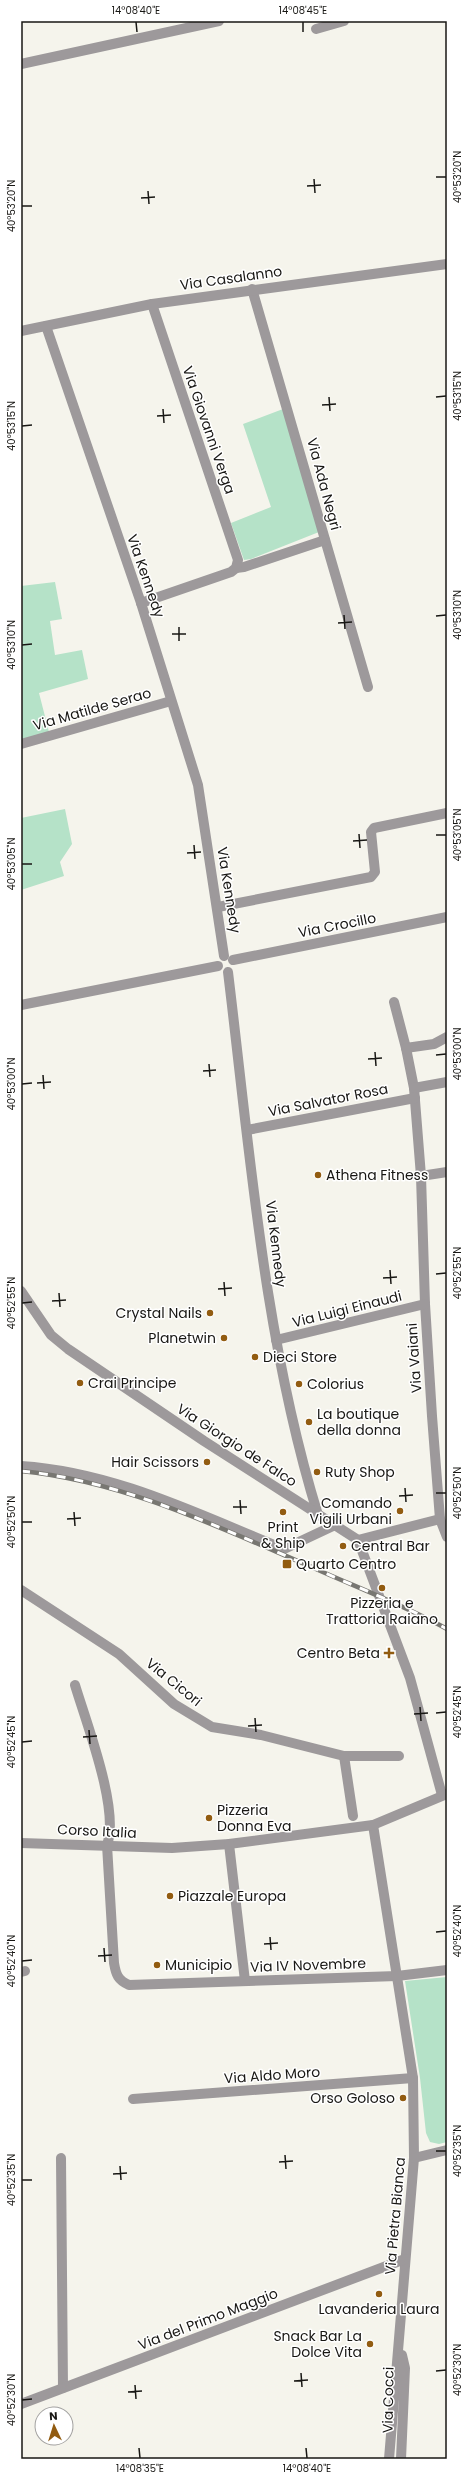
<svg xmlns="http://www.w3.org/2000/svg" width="468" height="2480" viewBox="0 0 468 2480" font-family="Poppins,sans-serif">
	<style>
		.green { fill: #b5e2c8 }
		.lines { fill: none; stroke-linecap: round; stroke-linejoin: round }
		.minor { stroke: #9d999b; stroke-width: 10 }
		.rail-casing { stroke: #787772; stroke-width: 4.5 }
		.rail { stroke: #fff; stroke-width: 3; stroke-dasharray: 9; stroke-linecap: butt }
		.ticks { fill: none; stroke: #181714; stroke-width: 1.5 }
		.poi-dot { fill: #925c11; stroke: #fff; stroke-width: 1.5 }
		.labels { text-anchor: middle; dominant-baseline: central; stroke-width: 3; stroke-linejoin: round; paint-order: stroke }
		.street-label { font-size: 14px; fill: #181714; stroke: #fff }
		.poi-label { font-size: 14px; fill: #181714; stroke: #fff; text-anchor: start }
		.neatline { fill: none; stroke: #181714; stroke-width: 1.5 }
		.ticks-label { font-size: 10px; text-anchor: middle; fill: #181714 }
	</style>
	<rect width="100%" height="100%" fill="#f5f4ec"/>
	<g class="green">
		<path d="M283,409L319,532L251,559L244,560L231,523L271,507L243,424Z"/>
		<path d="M55,582L62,619L50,621L55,655L82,650L88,679L39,693L49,732L21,740V586Z"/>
		<path d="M65,809L72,844L60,862L64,876L21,890V818Z"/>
		<path d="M447,1977V2142L439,2144L430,2142L426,2133L420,2078L405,1981Z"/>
	</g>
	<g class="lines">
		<g class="minor">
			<path d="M316,29L344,21"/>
			<path d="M21,64L219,21"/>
			<path d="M252,289L368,687"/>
			<path d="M46,326L141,603L198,785L224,956"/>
			<path d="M21,331L152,304L447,264"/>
			<path d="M236,568L244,567L325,540"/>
			<path d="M141,603L231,572L236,568L238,560L152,304"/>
			<path d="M21,744L171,701"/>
			<path d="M218,907L371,877L375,872L371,832L374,828L447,813"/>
			<path d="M233,960L447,917"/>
			<path d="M228,972C250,1153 264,1340 318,1515"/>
			<path d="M394,1002L406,1048L434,1044L447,1037"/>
			<path d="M21,1005L218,966"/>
			<path d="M406,1048L414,1088L421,1176L425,1304L432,1416L440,1519L447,1537"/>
			<path d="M414,1088L447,1082"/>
			<path d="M247,1130L415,1098"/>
			<path d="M421,1176L447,1172"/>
			<path d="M21,1291L51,1335L68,1349L204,1441L358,1540L410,1678L442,1795"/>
			<path d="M276,1340L425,1304"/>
			<path d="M21,1466C115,1472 199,1515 284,1549L333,1526"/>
			<path d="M358,1540L440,1519"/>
			<path d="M21,1590L119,1654L174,1704L212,1727L261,1735L344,1756H399"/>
			<path d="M75,1685C86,1722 120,1810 107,1845L114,1963C116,1975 118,1980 129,1985L397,1976L447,1970"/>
			<path d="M344,1756L353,1816"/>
			<path d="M373,1825L413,2078L414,2158L389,2459"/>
			<path d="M21,1843L172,1848L229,1844L373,1825L447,1794"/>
			<path d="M229,1844L245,1981"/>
			<path d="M21,1972L25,1971"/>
			<path d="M133,2099L413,2078"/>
			<path d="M61,2158L63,2388"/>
			<path d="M414,2158L447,2150"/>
			<path d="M21,2404L405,2259"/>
			<path d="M401,2459L405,2368L402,2355"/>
		</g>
		<defs>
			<path id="rail" d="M21,1471C122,1481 214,1525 307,1565C353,1586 402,1604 447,1629"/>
		</defs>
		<use href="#rail" class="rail-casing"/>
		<use href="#rail" class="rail"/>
	</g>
	<path class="ticks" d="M136,22L137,32M303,22V32M436,177H446M314,179L315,193M307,186L321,185M148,191L149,204M141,198L155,197M22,206H32M329,397L330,411M436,397L446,396M322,405L336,404M163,409L164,423M157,416L171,415M22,426L32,425M344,615L345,629M436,616L446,615M338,623L352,622M179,627V641M172,634H186M22,645L32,644M359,834L360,848M436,835H446M353,841L367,840M194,845L195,859M187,853L201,852M22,864H32M375,1052L376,1066M436,1055L446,1054M368,1059L382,1058M209,1064L210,1077M203,1071L216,1070M43,1075L44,1089M37,1083L51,1082M22,1084L32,1083M390,1270L391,1284M436,1274L446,1273M383,1278L397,1277M224,1282L225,1296M218,1289L232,1288M59,1293L60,1307M52,1301L66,1300M22,1303L32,1302M405,1488L406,1502M436,1493H446M399,1496L413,1495M240,1500L241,1514M233,1507H247M74,1512L75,1526M67,1519L81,1518M22,1522H32M420,1707L421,1721M436,1713L446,1712M414,1714L428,1713M255,1718L256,1732M248,1726L262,1725M89,1730L90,1744M83,1737L97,1736M22,1742L32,1741M436,1932L446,1931M270,1937L271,1950M264,1944L278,1943M104,1948L105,1962M98,1956L112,1955M22,1961L32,1960M436,2151H446M285,2155L286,2169M279,2162L293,2161M120,2166L121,2180M113,2174L127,2173M22,2180H32M436,2371L446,2370M301,2373L302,2387M294,2381L308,2380M135,2385L136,2399M128,2392L142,2391M22,2400L32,2399M139,2448L140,2458M306,2448L307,2458"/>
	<g class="poi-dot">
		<circle cx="318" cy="1175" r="4"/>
		<circle cx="210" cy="1313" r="4"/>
		<circle cx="224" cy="1338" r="4"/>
		<circle cx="255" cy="1357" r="4"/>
		<circle cx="80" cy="1383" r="4"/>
		<circle cx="299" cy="1384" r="4"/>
		<circle cx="309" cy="1422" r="4"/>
		<circle cx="207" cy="1462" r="4"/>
		<circle cx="317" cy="1472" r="4"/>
		<circle cx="400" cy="1511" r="4"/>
		<circle cx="283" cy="1512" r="4"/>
		<circle cx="343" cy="1546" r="4"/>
		<rect x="282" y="1559" width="10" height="10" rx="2"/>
		<circle cx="382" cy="1588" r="4"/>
		<path d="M387 1647h4v4h4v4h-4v4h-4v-4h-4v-4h4z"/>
		<circle cx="209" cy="1818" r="4"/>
		<circle cx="170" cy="1896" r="4"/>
		<circle cx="157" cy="1965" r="4"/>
		<circle cx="403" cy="2098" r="4"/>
		<circle cx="379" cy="2294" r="4"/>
		<circle cx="370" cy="2344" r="4"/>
	</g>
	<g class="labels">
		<g class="street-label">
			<text transform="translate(231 278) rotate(-8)">Via Casalanno</text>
			<text transform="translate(209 430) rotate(71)">Via Giovanni Verga</text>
			<text transform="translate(324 484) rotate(75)">Via Ada Negri</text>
			<text transform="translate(146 576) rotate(71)">Via Kennedy</text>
			<text transform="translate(92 709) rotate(-16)">Via Matilde Serao</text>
			<text transform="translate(229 890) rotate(81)">Via Kennedy</text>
			<text transform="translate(337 925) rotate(-11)">Via Crocillo</text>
			<text transform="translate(328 1100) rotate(-11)">Via Salvator Rosa</text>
			<text transform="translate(276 1244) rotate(83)">Via Kennedy</text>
			<text transform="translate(347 1309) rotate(-14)">Via Luigi Einaudi</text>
			<text transform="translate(414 1358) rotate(-94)">Via Vaiani</text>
			<text transform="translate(237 1445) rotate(33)">Via Giorgio de Falco</text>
			<text transform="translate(174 1682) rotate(39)">Via Cicori</text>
			<text transform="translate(97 1831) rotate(3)">Corso Italia</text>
			<text transform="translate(308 1965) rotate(-2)">Via IV Novembre</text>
			<text transform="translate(272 2075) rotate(-4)">Via Aldo Moro</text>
			<text transform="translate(395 2216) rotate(-85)">Via Pietra Bianca</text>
			<text transform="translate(208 2319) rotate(-21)">Via del Primo Maggio</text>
			<text transform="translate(388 2400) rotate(-89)">Via Cocci</text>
		</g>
		<g class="poi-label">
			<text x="326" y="1175">Athena Fitness</text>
			<text x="202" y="1313" text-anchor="end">Crystal Nails</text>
			<text x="216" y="1338" text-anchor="end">Planetwin</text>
			<text x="263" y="1357">Dieci Store</text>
			<text x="88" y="1383">Crai Principe</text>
			<text x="307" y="1384">Colorius</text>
			<text x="317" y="1414">La boutique<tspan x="317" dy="16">della donna</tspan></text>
			<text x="199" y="1462" text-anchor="end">Hair Scissors</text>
			<text x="325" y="1472">Ruty Shop</text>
			<text x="392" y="1503" text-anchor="end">Comando<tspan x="392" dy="16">Vigili Urbani</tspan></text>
			<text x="283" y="1527" text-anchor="middle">Print<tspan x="283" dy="16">&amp; Ship</tspan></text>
			<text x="351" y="1546">Central Bar</text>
			<text x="296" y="1564">Quarto Centro</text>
			<text x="382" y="1603" text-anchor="middle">Pizzeria e<tspan x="382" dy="16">Trattoria Raiano</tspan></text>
			<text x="380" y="1653" text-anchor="end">Centro Beta</text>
			<text x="217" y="1810">Pizzeria<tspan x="217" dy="16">Donna Eva</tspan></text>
			<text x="178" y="1896">Piazzale Europa</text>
			<text x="165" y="1965">Municipio</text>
			<text x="395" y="2098" text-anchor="end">Orso Goloso</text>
			<text x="379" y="2309" text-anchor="middle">Lavanderia Laura</text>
			<text x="362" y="2336" text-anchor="end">Snack Bar La<tspan x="362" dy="16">Dolce Vita</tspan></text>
		</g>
	</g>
	<rect width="468" height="2480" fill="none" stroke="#ffffff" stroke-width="44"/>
	<g transform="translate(54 2426) rotate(356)"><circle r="19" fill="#ffffff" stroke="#a3a2a1"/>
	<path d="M0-3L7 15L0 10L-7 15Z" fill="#925c11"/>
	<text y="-6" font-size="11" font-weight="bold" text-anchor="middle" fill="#181714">N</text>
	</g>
	<rect x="22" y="22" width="424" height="2436" class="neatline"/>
	<g class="ticks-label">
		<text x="136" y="14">14°08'40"E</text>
		<text x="303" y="14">14°08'45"E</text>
		<text transform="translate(457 177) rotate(-90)" y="4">40°53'20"N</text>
		<text transform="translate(11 206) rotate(-90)" y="4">40°53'20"N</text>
		<text transform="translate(457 396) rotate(-90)" y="4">40°53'15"N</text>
		<text transform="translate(11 426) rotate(-90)" y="4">40°53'15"N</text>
		<text transform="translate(457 615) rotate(-90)" y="4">40°53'10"N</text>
		<text transform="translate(11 645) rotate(-90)" y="4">40°53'10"N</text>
		<text transform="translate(457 835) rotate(-90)" y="4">40°53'05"N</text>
		<text transform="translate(11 864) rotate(-90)" y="4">40°53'05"N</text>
		<text transform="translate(457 1054) rotate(-90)" y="4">40°53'00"N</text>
		<text transform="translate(11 1084) rotate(-90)" y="4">40°53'00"N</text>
		<text transform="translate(457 1273) rotate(-90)" y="4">40°52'55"N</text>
		<text transform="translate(11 1303) rotate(-90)" y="4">40°52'55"N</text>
		<text transform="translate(457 1493) rotate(-90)" y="4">40°52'50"N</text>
		<text transform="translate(11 1522) rotate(-90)" y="4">40°52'50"N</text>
		<text transform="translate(457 1712) rotate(-90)" y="4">40°52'45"N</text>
		<text transform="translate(11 1742) rotate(-90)" y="4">40°52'45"N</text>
		<text transform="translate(457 1931) rotate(-90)" y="4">40°52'40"N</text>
		<text transform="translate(11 1961) rotate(-90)" y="4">40°52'40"N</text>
		<text transform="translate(457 2151) rotate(-90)" y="4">40°52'35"N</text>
		<text transform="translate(11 2180) rotate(-90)" y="4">40°52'35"N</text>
		<text transform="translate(457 2370) rotate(-90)" y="4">40°52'30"N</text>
		<text transform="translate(11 2400) rotate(-90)" y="4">40°52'30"N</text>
		<text x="140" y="2472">14°08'35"E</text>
		<text x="307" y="2472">14°08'40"E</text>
	</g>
</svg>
